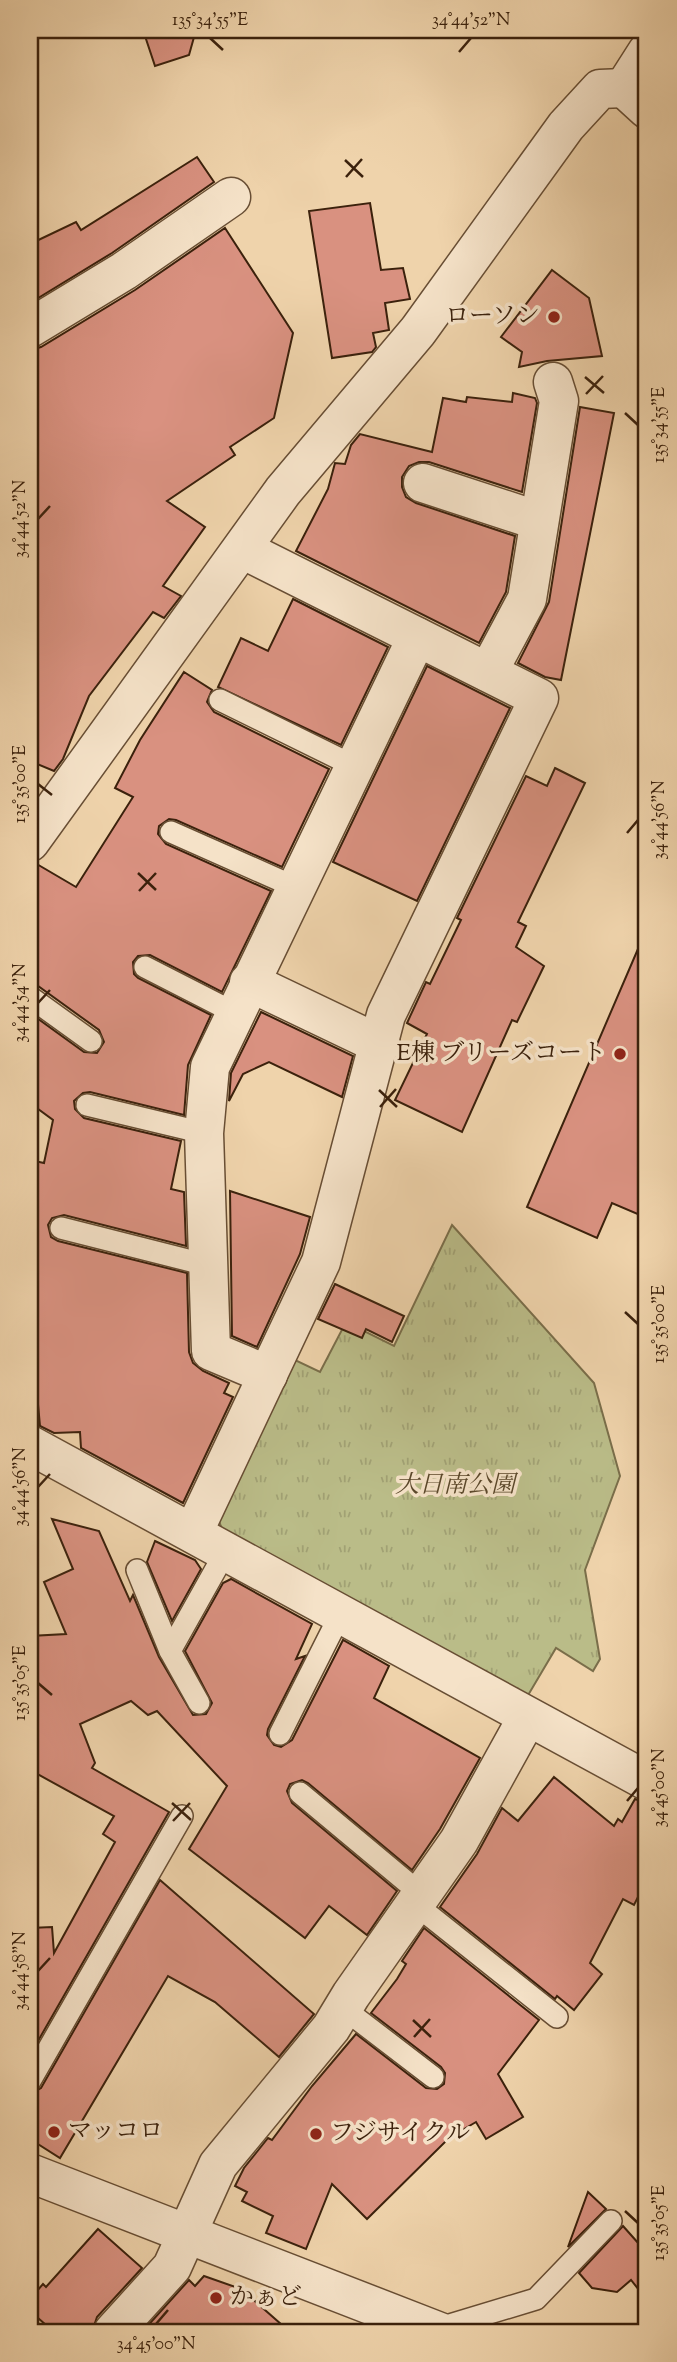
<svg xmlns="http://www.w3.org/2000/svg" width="677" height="2362" viewBox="0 0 677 2362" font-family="'Sorts Mill Goudy','Noto Serif JP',serif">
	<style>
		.grass { fill: url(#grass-tufts); stroke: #7a6e4a; stroke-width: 2 }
		.building { fill: #d99180; stroke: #3b210c; stroke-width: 2 }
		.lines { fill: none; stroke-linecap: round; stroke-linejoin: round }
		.service-casing { stroke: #684e34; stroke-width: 24 }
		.minor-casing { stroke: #684e34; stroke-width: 41 }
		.tertiary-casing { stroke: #684e34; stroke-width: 41 }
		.service { stroke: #f5e2c8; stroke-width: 21 }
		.minor { stroke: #f5e2c8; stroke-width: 38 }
		.tertiary { stroke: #f5e2c8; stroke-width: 38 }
		.ticks { fill: none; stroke: #3b210c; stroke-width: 2.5 }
		.poi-dot { fill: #8f2418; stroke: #f5e2c8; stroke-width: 2.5 }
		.labels { text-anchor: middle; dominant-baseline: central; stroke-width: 7; stroke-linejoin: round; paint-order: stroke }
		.poi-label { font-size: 24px; fill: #3b210c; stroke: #f5e2c8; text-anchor: start }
		.park-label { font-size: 24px; font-style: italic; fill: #5b482b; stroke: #f5e2c8 }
		.neatline { fill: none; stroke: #3b210c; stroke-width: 2.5 }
		.ticks-label { font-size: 18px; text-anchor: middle; fill: #3b210c }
	</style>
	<defs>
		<pattern id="grass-tufts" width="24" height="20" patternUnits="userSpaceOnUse" patternTransform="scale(1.75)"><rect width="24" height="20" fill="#babc88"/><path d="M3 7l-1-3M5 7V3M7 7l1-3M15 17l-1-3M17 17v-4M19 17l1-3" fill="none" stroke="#a1a174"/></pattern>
	</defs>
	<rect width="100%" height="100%" fill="#efd3ab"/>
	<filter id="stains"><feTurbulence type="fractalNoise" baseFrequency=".00286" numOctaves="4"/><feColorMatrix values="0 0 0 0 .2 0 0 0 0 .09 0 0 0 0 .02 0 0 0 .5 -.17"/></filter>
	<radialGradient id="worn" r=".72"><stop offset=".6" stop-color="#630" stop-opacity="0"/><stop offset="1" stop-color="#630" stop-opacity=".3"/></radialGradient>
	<path class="grass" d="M452,1225L594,1383L620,1476L585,1570L600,1659L593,1671L556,1648L527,1697L223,1531L217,1517L293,1359L320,1372L346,1322L394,1346Z"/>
	<g class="building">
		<path d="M143,30H196L189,55L155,66Z"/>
		<path d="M197,157L214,182L112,253L30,303V244L76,222L81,230Z"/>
		<path d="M370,203L381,270L403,268L410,299L385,303L389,330L373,333L376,347L372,352L332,358L309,211Z"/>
		<path d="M225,228L293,333L274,418L230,447L235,455L167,501L205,527L163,586L181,596L164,618L153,612L89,696L63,759L54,771L30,761V350L41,347L135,290Z"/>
		<path d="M552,270L589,298L602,356L547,361L519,367L522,352L501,337Z"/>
		<path d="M513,393L535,398L537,403L522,492L429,462H419L409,466L402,477V487L406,497L416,503L515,536L506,592L479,643L296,551L328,489L335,463L345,464L351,445L360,434L432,452L443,398L466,402L467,397L512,402Z"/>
		<path d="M580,407L614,413L561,680L545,677L518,663L549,602Z"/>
		<path d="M293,599L388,647L341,745L218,687L241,638L268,651Z"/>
		<path d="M427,666L510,708L417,901L333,862Z"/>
		<path d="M184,672L212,690L207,702L214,712L329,769L282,867L176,820L169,819L159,826L158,834L166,844L271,891L222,992L150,955L138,956L133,962L134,974L138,978L211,1015L188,1065L184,1115L90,1092L83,1093L74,1101L75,1109L84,1118L181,1141L171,1189L184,1192L186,1246L64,1215L52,1218L48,1225L51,1237L58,1241L187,1273L189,1352L193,1363L203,1371L229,1383L224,1393L233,1397L183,1503L81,1448L80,1432L54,1433L40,1426L30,1317V1160L44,1163L53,1120L30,1103V1013L84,1052L97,1053L104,1042L99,1030L38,986L30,984V864L35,863L76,887L133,797L115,788L140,740Z"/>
		<path d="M555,768L585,783L518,922L526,926L516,947L544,966L517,1022L512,1020L462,1132L395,1100L427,1034L407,1023L426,982L430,984L461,920L457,918L526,776L547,786Z"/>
		<path d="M647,928V1218L612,1203L597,1238L527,1207Z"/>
		<path d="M261,1012L353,1056L342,1097L269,1062L243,1074L229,1101L231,1073Z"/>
		<path d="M230,1191L310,1217L300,1254L257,1347L232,1336Z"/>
		<path d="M335,1284L404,1316L392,1342L366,1329L362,1338L318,1319Z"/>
		<path d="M52,1519L99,1531L130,1601L133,1595L159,1657L193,1715L206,1714L212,1703L185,1651L223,1583L231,1579L312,1624L296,1659L305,1656L268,1729L267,1735L274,1745L281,1747L292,1740L343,1640L389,1666L374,1698L480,1758L440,1829L412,1870L308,1783L302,1780L290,1784L287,1791L292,1803L397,1891L367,1935L329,1906L305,1938L189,1849L227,1786L157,1711L148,1715L131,1701L80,1724L95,1763L92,1768L169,1812L30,2055V1928L52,1927L54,1953L115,1842L103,1834L114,1816L30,1770V1636L66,1634L44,1582L73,1569Z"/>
		<path d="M155,1541L195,1560L201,1569L172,1621L147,1562Z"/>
		<path d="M554,1777L614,1826L618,1819L622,1822L635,1799L647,1803V1879L634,1905L623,1899L590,1963L602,1974L574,2010L557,1996L555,1999L440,1907L477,1854L502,1808L518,1821Z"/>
		<path d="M160,1880L314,2014L279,2057L215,2002L168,1976L60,2158L30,2139V2094L41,2088Z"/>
		<path d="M424,1928L539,2020L498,2074L523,2117L486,2139L476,2122L449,2138L367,2219L332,2184L306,2249L266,2233L273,2216L242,2201L247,2192L235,2186L244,2168L268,2138L272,2140L312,2086L356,2034L426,2088L437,2089L444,2084L445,2073L441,2067L371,2013L397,1979L406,1964L402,1961Z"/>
		<path d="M588,2192L606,2209L568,2247Z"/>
		<path d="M623,2226L647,2253V2300L631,2280L617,2292L592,2288L579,2273Z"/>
		<path d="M98,2229L142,2268L97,2317L92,2332H54L30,2311V2299L43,2284L46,2287Z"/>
		<path d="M204,2276L241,2289L290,2332H142L189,2280L195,2286Z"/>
	</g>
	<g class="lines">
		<defs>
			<g id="service">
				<path d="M220,700L354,766"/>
				<path d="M171,832L295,887"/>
				<path d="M145,967L235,1013"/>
				<path d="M30,997L91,1041"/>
				<path d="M87,1105L204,1133"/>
				<path d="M61,1228L207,1265"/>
				<path d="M137,1570L170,1651L199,1703"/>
				<path d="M170,1651L226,1551"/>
				<path d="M280,1734L340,1615"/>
				<path d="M300,1793L421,1894"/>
				<path d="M415,1904L557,2017"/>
				<path d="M343,2008L433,2077"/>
				<path d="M30,2081L182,1816"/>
				<path d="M433,2330L536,2299L611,2221"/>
			</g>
			<g id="minor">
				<path d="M30,328L124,271L231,197"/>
				<path d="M423,483L539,521"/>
				<path d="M488,672L527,599L559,401L553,382"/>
				<path d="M30,842L283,491L418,331L566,126L600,89L624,88"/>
				<path d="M249,982L381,1045"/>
				<path d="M268,1375L211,1351L204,1133L210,1067L417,637"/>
				<path d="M30,1445L647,1781"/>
				<path d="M193,1533L321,1262L386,1015L539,698L242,549"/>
				<path d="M113,2332L172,2267L218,2165L331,2028L351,1995L459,1841L527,1718"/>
			</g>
			<g id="tertiary">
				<path d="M647,52L624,88L647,109"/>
				<path d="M30,2173L440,2332"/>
			</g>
		</defs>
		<use href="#service" class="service-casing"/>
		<use href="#minor" class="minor-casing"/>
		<use href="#tertiary" class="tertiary-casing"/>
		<use href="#service" class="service"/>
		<use href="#minor" class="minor"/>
		<use href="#tertiary" class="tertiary"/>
	</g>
	<path class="ticks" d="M210,38L223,50M459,52L471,38M345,160L363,177M346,177L362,159M585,377L604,393M586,394L603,376M625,413L638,425M38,519L50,506M38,784L52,795M627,833L638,820M138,873L156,890M139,891L156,873M38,1003L50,990M379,1090L397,1107M380,1107L396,1089M625,1312L638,1324M38,1487L50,1474M38,1683L52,1695M627,1801L638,1788M172,1803L191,1820M173,1821L190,1803M38,1971L50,1958M413,2020L431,2037M414,2037L430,2019M625,2211L638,2223M156,2324L168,2310"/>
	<g class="poi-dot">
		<circle cx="554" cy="317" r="7"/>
		<circle cx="620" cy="1054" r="7"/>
		<circle cx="54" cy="2132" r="7"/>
		<circle cx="316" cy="2134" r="7"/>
		<circle cx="216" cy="2298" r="7"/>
	</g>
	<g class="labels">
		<g class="poi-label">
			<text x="540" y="317" text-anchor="end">ローソン</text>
			<text x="606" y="1054" text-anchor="end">E棟 ブリーズコート</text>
			<text x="68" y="2132">マッコロ</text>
			<text x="330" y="2134">フジサイクル</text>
			<text x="230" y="2298">かぁど</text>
		</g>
		<g class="park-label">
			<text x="455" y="1486">大日南公園</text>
		</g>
	</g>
	<rect width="677" height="2362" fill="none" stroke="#efd3ab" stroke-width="77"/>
	<rect x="38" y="38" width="600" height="2286" class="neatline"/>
	<g class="ticks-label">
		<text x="210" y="25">135°34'55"E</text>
		<text x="471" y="25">34°44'52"N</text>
		<text transform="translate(658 425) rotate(-90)" y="6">135°34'55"E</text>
		<text transform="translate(19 519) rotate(-90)" y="6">34°44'52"N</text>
		<text transform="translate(19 784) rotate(-90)" y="6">135°35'00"E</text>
		<text transform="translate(658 820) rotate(-90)" y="6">34°44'56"N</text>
		<text transform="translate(19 1003) rotate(-90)" y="6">34°44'54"N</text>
		<text transform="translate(658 1324) rotate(-90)" y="6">135°35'00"E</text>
		<text transform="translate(19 1487) rotate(-90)" y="6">34°44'56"N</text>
		<text transform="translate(19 1683) rotate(-90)" y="6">135°35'05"E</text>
		<text transform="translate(658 1788) rotate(-90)" y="6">34°45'00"N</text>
		<text transform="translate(19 1971) rotate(-90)" y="6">34°44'58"N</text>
		<text transform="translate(658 2223) rotate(-90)" y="6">135°35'05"E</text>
		<text x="156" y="2349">34°45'00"N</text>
	</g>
	<rect width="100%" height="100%" filter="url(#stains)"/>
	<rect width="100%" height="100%" fill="url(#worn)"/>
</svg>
